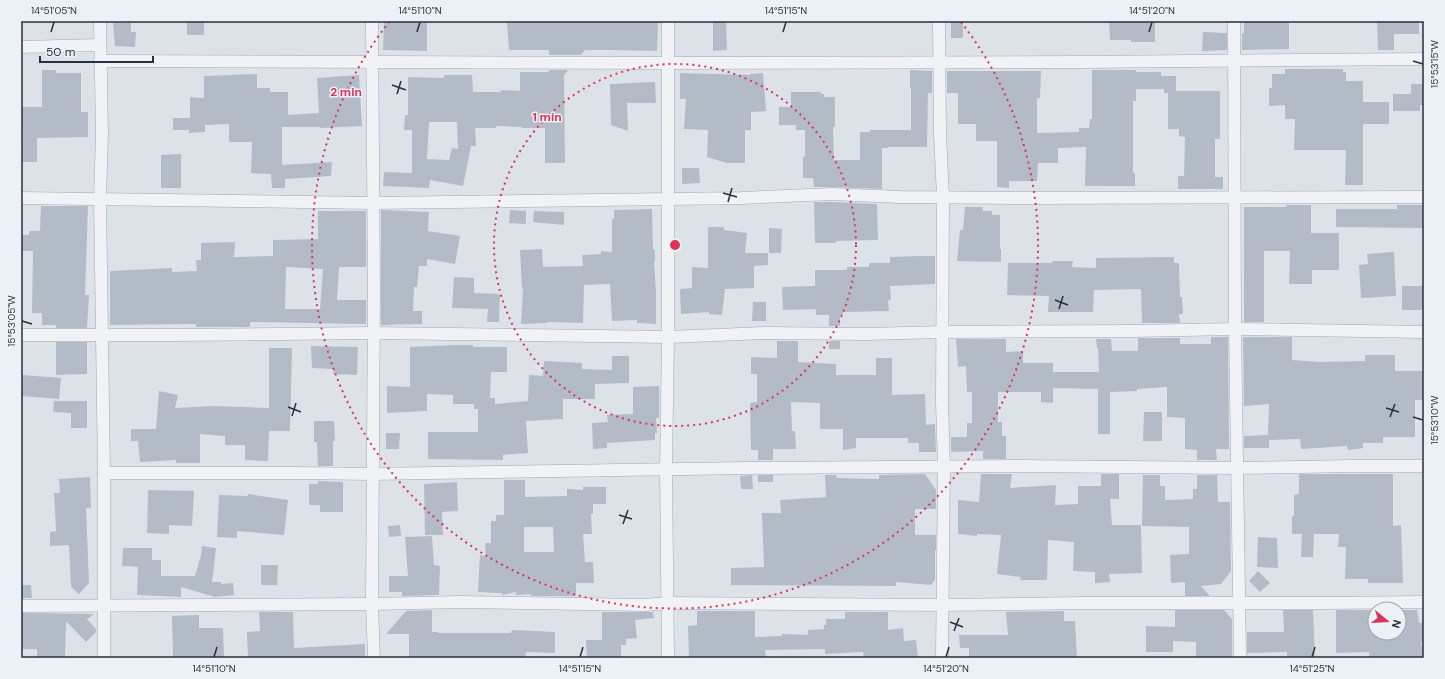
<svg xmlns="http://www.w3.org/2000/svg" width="1445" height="679" viewBox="0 0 1445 679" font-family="'DM Sans',sans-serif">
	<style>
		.building { fill: #b3bcc6; fill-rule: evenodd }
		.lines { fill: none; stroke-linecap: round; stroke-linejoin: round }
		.minor-casing { stroke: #a2a9b2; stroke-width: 13 }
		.minor { stroke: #f0f2f6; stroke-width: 12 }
		.ticks { fill: none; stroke: #253140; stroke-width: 1.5 }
		.ring { fill: none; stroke: #dc335b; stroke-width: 2; stroke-dasharray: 2 4 }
		.centre { fill: #dc335b; stroke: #ecf1f6; stroke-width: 2 }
		.ring-label { font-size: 12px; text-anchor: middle; font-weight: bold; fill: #dc335b; stroke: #ecf1f6; stroke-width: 3; stroke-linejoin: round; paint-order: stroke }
		.neatline { fill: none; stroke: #253140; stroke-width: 1.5 }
		.ticks-label { font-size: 10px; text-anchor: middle; fill: #253140 }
	</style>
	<rect width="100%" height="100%" fill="#dde2e8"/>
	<g class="building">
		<rect x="187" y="21" width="17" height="14"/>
		<path d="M384,21H427V51L383,50Z"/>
		<path d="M523,21H538V22L658,21L657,51L611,50H585L581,55H549V50H509L507,23L523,22Z"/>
		<path d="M713,21H726L727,50L713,51Z"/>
		<rect x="951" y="21" width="12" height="17"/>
		<path d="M1109,21H1155V42H1131V40H1110Z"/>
		<path d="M1244,21H1289V49L1242,50V33H1244Z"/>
		<path d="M1377,21H1419V34H1394V50H1378Z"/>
		<path d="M113,23H131V32H136L135,47L115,46Z"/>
		<path d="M1203,32L1227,33V50L1202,51Z"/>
		<path d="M1285,69H1343V72H1346V81H1363V102H1389V124H1363V185H1345L1346,150H1294L1295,119H1285V105L1269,106V88H1272V74H1285Z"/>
		<path d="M42,70H56V73H81V112H88V137L37,138V162H22L23,131H21V107H42Z"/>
		<path d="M549,70H568L564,75L565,163H545V128H522V127L496,126V128H475L476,146H471L463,186L430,180L429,188L383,186L384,172L412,173V130H404L405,115H408V77L444,78V75H472L473,92H501V90L520,91V72H549ZM429,122H457L458,149L452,148L449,160L427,159Z"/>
		<path d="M910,70L932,71V93H928L927,147H888V148H882V189L832,187H814L813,178H803V157H805V130H796V125H779V107H791V92H821V94H824V97H835V127H833L834,160H860V132H870V130H911V88H910Z"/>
		<path d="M1092,70H1136V72H1161V76H1176V91H1220V139H1215V177H1223V189H1178V176H1184L1185,137L1179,136V129H1168V93H1164V89H1136V101H1133V173H1135V186H1085L1086,147L1058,148V163H1038L1037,181H1009V188L997,187V141H976V124H958V93H947V71H1041L1040,98H1037V133L1079,132V128H1089L1090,119H1092Z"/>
		<path d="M680,73L750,75V74L763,73L766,111L751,112V130H745V163H727L707,157L708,130L684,129L686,99H680Z"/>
		<path d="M257,74V88H270V92H288V115L319,113L317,78L359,75L362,126L320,128V127H282V165L332,162L331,176L285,179V188H272L271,174L251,173L252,142H229V124L205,125V132L189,133V130H173V118H190V97L204,98V76Z"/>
		<path d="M655,82L656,103H627L628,131L611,125L610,84Z"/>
		<path d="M1411,84H1424V105H1420V111H1393V94H1411Z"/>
		<path d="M181,154V188H161V155Z"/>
		<path d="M682,168H699L700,183L682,184Z"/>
		<path d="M814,202H832L877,204L878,240L837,241L835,243H815Z"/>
		<path d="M1286,205H1311V233H1339V270H1312V284H1289L1290,251H1264V322H1244V207H1286Z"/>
		<path d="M1397,205H1424V228L1336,227V209H1397Z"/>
		<path d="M41,206H88L85,295H89L87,328H56V325H42V313H32L33,251H21V235H29V231H40Z"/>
		<path d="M965,207H982L983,211H992V215H1000V249H1001V262L957,261L960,230H963Z"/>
		<path d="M652,209L653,250H655V261H654L656,292V324L637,323V320L612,321L610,284L584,285L583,323L547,322V323L521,324L523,288H522L520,250L542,249L543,267L583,266L582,255L601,254V251L612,252V219H614V210Z"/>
		<path d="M381,210L429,212L428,231L460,236L455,264L427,259V266H419L417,287H414L413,311H422V324L381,325Z"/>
		<path d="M510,210L526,211V224L509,223Z"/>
		<path d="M318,211H366V267H339L337,300H366V324L250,322V327H196V324L110,325V271L172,268V272L197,271L196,260H201V243L235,242L234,257L273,256V240L318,239ZM286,267L323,269L320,309H285Z"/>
		<path d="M534,211L564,212V225L533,222Z"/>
		<path d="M708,227H724V230L747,233L745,253H768V265L754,266V288L725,289L722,315L709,314V312L681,314L680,289L692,288V267L708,268Z"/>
		<path d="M769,228L782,229L781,253H769Z"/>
		<path d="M1394,252L1396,296L1361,298L1359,265L1368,264L1367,254Z"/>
		<path d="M920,256H935V284L890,286L891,300H888L889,311L843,312V315H840V326H829V315H816V309L783,310L782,287L815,286V270H847V267H869V263H890V257Z"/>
		<path d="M1174,257V263H1179L1180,297H1182L1183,314H1179L1180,323H1142L1141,289L1094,290L1093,312H1048L1049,296L1007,295L1008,263H1052L1053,261H1073L1072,267L1096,268V258Z"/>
		<path d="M454,277L474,278V293L500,294L499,322H487L488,309L452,308Z"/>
		<rect x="1402" y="286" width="22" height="24"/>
		<path d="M753,302H766V321H752Z"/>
		<path d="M1211,337H1228L1229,449H1216L1217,460H1197V450L1185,449V418L1167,417V387L1137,389V391L1110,392V434H1098V389L1053,388V403L1041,402V392H998V422H1002V436H1006V459H983V451L951,452V437H967V423H972V392H967L966,366L958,367L956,339H1006V352L1023,351V363H1053V372H1099L1098,348H1097L1096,339H1111L1112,351H1138V338H1180V344H1211Z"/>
		<path d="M1243,337H1292V360L1319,362L1365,361V355H1395V371H1424V400H1415V437H1383V443H1363V448L1348,450L1347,446L1301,449L1300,439L1269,440V448H1244V436L1268,435L1269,404L1244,406Z"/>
		<path d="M777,341H798V362L836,364V375H876V358H892V395L925,394L926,425L935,424L936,452H919V443H908V438H856V448L843,450V429H820V403L791,402L792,431H795L796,449H773V460H758V450H751L750,403L757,402V374H751V357L777,358Z"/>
		<rect x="829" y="341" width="11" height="8"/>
		<path d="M56,342H87V374L56,375Z"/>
		<path d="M453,345H473V347H507V372H491L490,398H495V404L528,401L529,375L543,376L544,361L582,363V369L612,370V356H629V383L595,384V399H563V419L526,421L528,453L503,455V460L428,459V432H478V409H474V404H453V395L427,394V411L387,413V386L410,387V347Z"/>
		<path d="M311,346L358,347L357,375L333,374L334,369L312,368Z"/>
		<path d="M269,348H292L290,431H269L268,461L245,460V445H225V436L200,434V463H176V460L140,462L138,441H131V429H156L159,391L178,395L175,408L214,406L269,408Z"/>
		<path d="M23,375L61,378L59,399L21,396Z"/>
		<path d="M659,386V418H656L657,433H655V440L607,443V448L593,449L592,423L608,422L607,415L633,414V387Z"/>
		<path d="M54,401H87V428H71V413L53,412Z"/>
		<path d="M1144,412H1162V441H1143Z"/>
		<path d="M314,421H334L335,441H333V466H318L317,442H314Z"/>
		<path d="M386,433H400L399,449H386Z"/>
		<path d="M925,474L936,490V509H915V535H936V550H935V580L931,585L896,582V586L731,585V568L764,567L762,513H781L780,500L826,497L825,475H836L837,478L879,479V475Z"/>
		<path d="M981,474H1012L1010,488L1056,485L1055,505L1078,504V486H1101V474H1119V499H1110L1112,525H1141L1142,573L1109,574L1110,582L1095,583V572L1073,571L1074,542L1048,540L1047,580H1020L1021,577L997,574L1001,535L977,534V536L958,534V500L979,502Z"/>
		<path d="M1299,474H1393V526L1401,525L1403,583H1368V579H1345L1346,547H1338L1339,534H1314L1313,557H1301L1302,534H1292V516H1294V495L1299,494Z"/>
		<path d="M752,475L753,489H741L740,476Z"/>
		<rect x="758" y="475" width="15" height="7"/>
		<path d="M1143,475H1160V486H1165V500L1193,499V489H1197V475H1217L1218,502H1230L1231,571L1221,584L1201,586L1210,596H1185V582L1171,583L1170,555L1189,554V527L1142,526Z"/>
		<path d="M90,477L91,508H86L89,583L79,594L71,587L69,545L50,546V532L56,531L54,493H60L59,479Z"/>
		<path d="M504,480H525V497L567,496V489L583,490V487H606V504H593V514H591L592,534H583L585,562H593L594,583H576V596H531V594L516,595V592L502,595V593L478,592L480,555L486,556L485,543H491V521H496V515H504ZM524,527H553L554,552H524Z"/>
		<path d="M318,481L343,482V512H320V505H309V484H318Z"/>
		<path d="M457,482L458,511L442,512L443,535H425L424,484Z"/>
		<path d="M148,490L194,491L192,526L169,525V534L147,533Z"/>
		<path d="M248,494L288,500L284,535L237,531V538L217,537L219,495L248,496Z"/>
		<path d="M400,525L401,536L389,537L388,526Z"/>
		<path d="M432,536L434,565L440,566L439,595L402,596V592H389V576H408L405,537Z"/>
		<path d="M1258,537L1277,538L1278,568L1257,567Z"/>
		<path d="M202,546L216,548L212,582H221V584L233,583L234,595L215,597L181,587V597L137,595L138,567L122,566L123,548H152V560H161V576H195L201,555Z"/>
		<path d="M261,565H278L277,585H261Z"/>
		<path d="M1258,571L1270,583L1260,592L1249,581Z"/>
		<path d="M21,585H31L32,598H21Z"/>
		<path d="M432,610V632H438V633H511L512,630L555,632V653L526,652L525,658H409V634H386L406,611Z"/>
		<path d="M1175,610H1224L1232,619V658H1196V642L1173,641V652H1146V626L1175,627Z"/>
		<path d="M1283,610H1313L1315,658H1287V652L1247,653V632H1284Z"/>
		<path d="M1336,610H1375V633H1399V610H1417L1419,623H1424V642H1421L1424,658H1370L1369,652L1336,653Z"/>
		<path d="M697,611H755V637L782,636V634L808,635V630L824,629V625H826V619H845V612H888V630L903,628L904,641L916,640L918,658H864L863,652L825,654V649L765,650L766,658H689L688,626L697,625Z"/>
		<path d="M1064,611V621H1075L1077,658H969V648H960L959,635H1008L1006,612Z"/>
		<path d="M259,612H293L294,648L365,644V656L356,657V658H248L247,632L260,631Z"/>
		<path d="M602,612H653L654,618L635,620L637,638L626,639V645H621V658H587L586,640H602Z"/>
		<path d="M21,613L94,614L87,619L96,629V632L86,642L66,621L65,658H37V649H21Z"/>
		<path d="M199,615V628H223L224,658H173L172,616Z"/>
	</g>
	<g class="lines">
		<defs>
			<g id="minor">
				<path d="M100,21L102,134L100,199L104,473V658"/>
				<path d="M372,21L374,292L372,604L374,658"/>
				<path d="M939,21L940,134L943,197L942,402L944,467L942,658"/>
				<path d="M1234,21L1235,329L1240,658"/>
				<path d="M21,47L100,45"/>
				<path d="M100,61L668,63L1084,62L1424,59"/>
				<path d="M21,198L373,203L742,198L832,194L899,197L1018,198L1424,197"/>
				<path d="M21,335H176L373,333L668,337L765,333L867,334L942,332L1132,331L1235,329L1424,332"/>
				<path d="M104,473H296L372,474L747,468L1017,466L1236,468L1353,466H1424"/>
				<path d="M21,606L372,604L460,602L645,605L668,603L942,605L1084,603H1324L1424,602"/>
				<path d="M668,658L666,469L668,337V21"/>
			</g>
		</defs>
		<use href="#minor" class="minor-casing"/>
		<use href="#minor" class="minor"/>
	</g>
	<path class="ticks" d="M51,32L54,22M417,32L420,22M783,32L786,22M1149,32L1152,22M1413,61L1423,64M392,85L406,90M397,94L401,81M723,193L737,197M728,202L732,188M1055,300L1068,305M1059,309L1063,296M22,321L32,324M288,407L301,412M1386,408L1399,412M292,416L296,403M1390,417L1395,404M1413,417L1423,420M619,515L632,519M623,524L628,510M950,622L963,627M954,631L959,618M214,657L217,647M580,657L583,647M946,657L949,647M1312,657L1315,647"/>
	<g class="ring">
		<circle cx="675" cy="245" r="181"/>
		<path d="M961 22A363 363 0 1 1 389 22"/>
	</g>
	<circle cx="675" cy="245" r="6" class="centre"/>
	<g class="ring-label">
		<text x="346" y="96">2 min</text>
		<text x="547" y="121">1 min</text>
	</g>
	<rect width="1445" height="679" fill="none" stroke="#ecf1f6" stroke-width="44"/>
	<g transform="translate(1387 621) rotate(108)"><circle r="19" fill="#ecf1f6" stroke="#9ca4ad"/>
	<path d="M0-3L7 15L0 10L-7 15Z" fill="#dc335b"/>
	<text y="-6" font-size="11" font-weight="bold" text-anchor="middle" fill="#253140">N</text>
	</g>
	<path d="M40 56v6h113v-6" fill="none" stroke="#253140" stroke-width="2"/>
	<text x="46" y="56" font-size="12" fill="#253140" stroke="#ecf1f6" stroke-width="3" paint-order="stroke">50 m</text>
	<rect x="22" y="22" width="1401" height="635" class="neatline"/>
	<g class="ticks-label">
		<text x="54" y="14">14°51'05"N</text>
		<text x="420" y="14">14°51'10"N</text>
		<text x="786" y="14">14°51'15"N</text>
		<text x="1152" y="14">14°51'20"N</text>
		<text transform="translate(1434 64) rotate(-90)" y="4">15°53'15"W</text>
		<text transform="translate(11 321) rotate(-90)" y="4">15°53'05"W</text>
		<text transform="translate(1434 420) rotate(-90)" y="4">15°53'10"W</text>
		<text x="214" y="672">14°51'10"N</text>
		<text x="580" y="672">14°51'15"N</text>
		<text x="946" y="672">14°51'20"N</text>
		<text x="1312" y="672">14°51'25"N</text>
	</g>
</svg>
